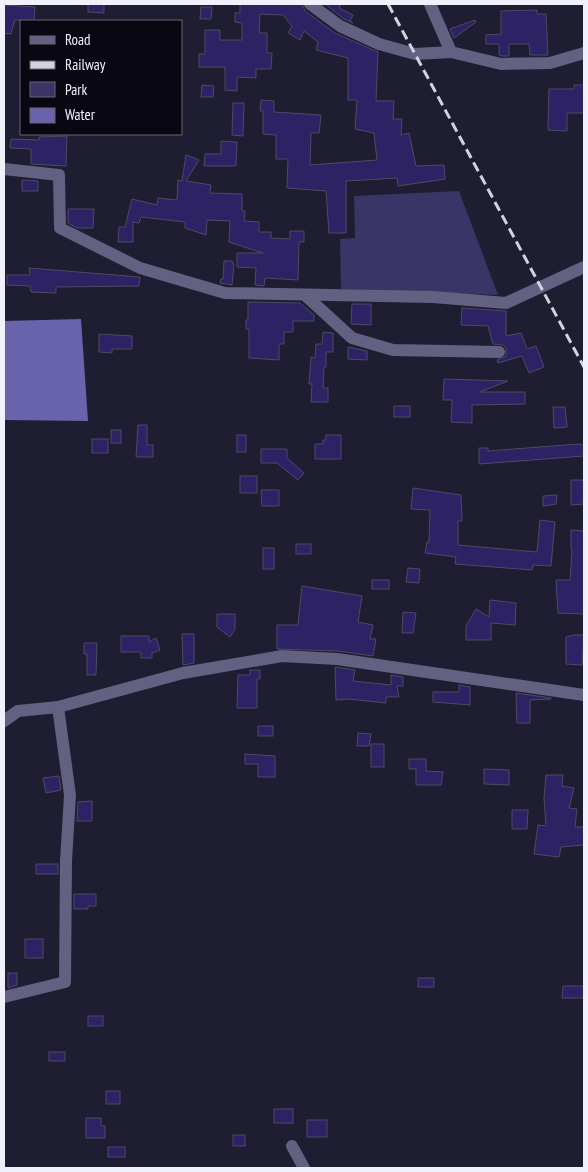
<svg xmlns="http://www.w3.org/2000/svg" width="588" height="1172" viewBox="0 0 588 1172" font-family="'PT Sans Narrow',sans-serif">
	<style>
		.green { fill: #3a3566 }
		.water { fill: #6963ab }
		.building { fill: #2d2264; stroke: #4c4b63 }
		.lines { fill: none; stroke-linecap: round; stroke-linejoin: round }
		.minor { stroke: #626181; stroke-width: 12 }
		.rail { stroke: #d2d2e0; stroke-width: 3; stroke-dasharray: 10 5; stroke-linecap: butt }
	</style>
	<rect width="100%" height="100%" fill="#1e1d32"/>
	<path class="green" d="M459,191L498,295L341,289L340,239L355,238L354,196Z"/>
	<path class="water" d="M81,319L88,421L4,420V321Z"/>
	<g class="building">
		<path d="M88,4H104V13L88,12Z"/>
		<path d="M240,4H302L305,11L335,33L378,52L376,101H394L393,119H402L401,135L409,133L416,166L444,165L445,179L398,186L397,178L346,181V233H329L326,191L287,188L288,159H276V135L263,134V111H260L261,100L274,101V112L321,115L319,133H311L310,165L377,160L374,133L355,129L357,100H348V58L316,50L318,42L304,31L300,40L288,33L292,26L283,15L260,14L259,33H267V53H272L271,69H256V78L237,77V91L225,90V67H199V54H205V30H220V40H242V23L235,22V13H240Z"/>
		<path d="M325,4H341L339,8L353,15L350,21L353,23L344,19Z"/>
		<path d="M4,5L35,7L34,21L15,20L11,34L4,33Z"/>
		<path d="M201,7H212L211,19H200Z"/>
		<path d="M537,10V14H546L548,55H530L529,44H509V56H502L499,55V44H486V35L501,34V11Z"/>
		<path d="M475,20L476,22L454,38L450,29Z"/>
		<path d="M202,85L214,86L213,97H201Z"/>
		<path d="M574,85H584V113H567V131L548,130L549,89H574Z"/>
		<path d="M233,103H244L243,136L232,135Z"/>
		<path d="M67,136L66,166L31,164V149L10,148L11,139L39,140V137Z"/>
		<path d="M221,141L237,142L236,166H204L205,154H221Z"/>
		<path d="M186,155L199,160L186,181L211,185L210,193L242,194V211H245L244,221L259,222V232H271V238L290,239V231H304V242H299L298,280L265,278L264,286L255,285L256,268L237,267V253H263L229,242L230,221L207,220L206,235L185,228V222L141,217L139,223L133,222V242H118L119,227H125L132,199L157,205L158,198L177,200L178,180L182,181Z"/>
		<path d="M22,180L38,181V191H22Z"/>
		<path d="M68,209H94L93,228H77L68,223Z"/>
		<path d="M224,261H232L234,265L232,285L220,283L221,279H223Z"/>
		<path d="M29,268L140,277L139,286L56,287V293L31,292L30,286L7,285V275H30Z"/>
		<path d="M248,302L300,303L314,315V321H293V332H284V344H279V360L249,358V329H246V320H248Z"/>
		<path d="M352,304H371V325L351,324Z"/>
		<path d="M462,308L506,311V336L521,333L527,349L536,346L544,367L529,373L522,356L498,363L497,360L506,356V348L503,345L493,344L488,326L461,325Z"/>
		<path d="M323,332L333,333V352H326V367H324L323,388H328V402H311L312,384H309L311,357L315,358L316,344H322Z"/>
		<path d="M99,334L132,336V349H112V353L99,352Z"/>
		<path d="M348,347L367,351V360L348,359Z"/>
		<path d="M444,379L508,381L480,392H525V404L472,405V423L451,422L452,400H443Z"/>
		<rect x="394" y="406" width="16" height="11"/>
		<path d="M553,407H565L567,427L554,428Z"/>
		<path d="M138,425H147V445H153V457H136Z"/>
		<rect x="111" y="430" width="10" height="13"/>
		<rect x="237" y="435" width="9" height="17"/>
		<path d="M326,435H341V459H315V444H323V440H326Z"/>
		<rect x="92" y="439" width="16" height="14"/>
		<path d="M578,444L584,445V456L479,464V448H488V451Z"/>
		<path d="M261,449H287V458L304,473L298,480L277,463H261Z"/>
		<rect x="240" y="476" width="17" height="17"/>
		<path d="M571,480H584V504L571,505Z"/>
		<path d="M413,488L461,495L462,521H458V545L537,552L540,520L555,522L551,566L533,565L532,570L455,564L456,557L425,553L427,542H429L430,510L411,509Z"/>
		<path d="M261,490H279V506H262Z"/>
		<path d="M557,495L556,504L543,506V496Z"/>
		<path d="M571,530L584,531V614L558,613L556,580H570L572,550H571Z"/>
		<rect x="296" y="544" width="15" height="10"/>
		<rect x="263" y="548" width="11" height="21"/>
		<path d="M408,568L420,569L419,583L406,582Z"/>
		<rect x="372" y="580" width="17" height="9"/>
		<path d="M302,586L362,596L358,622L373,625L370,639H376L373,656L338,651L277,649V625H298Z"/>
		<path d="M490,600L516,603L515,625L491,623V640H466V626L476,609L489,617Z"/>
		<path d="M403,612L416,613L413,633H402Z"/>
		<path d="M217,614H235V629L230,637L217,627Z"/>
		<path d="M182,634H194V663L183,665Z"/>
		<path d="M574,635H584L582,665L566,664V637Z"/>
		<path d="M121,636H149V642L156,638L160,650L152,653V658H141V652H121Z"/>
		<path d="M84,643H97L96,675H87V654H84Z"/>
		<path d="M335,667L355,670L353,681L391,685V675L403,677V686H397L399,697H386V703L350,699L336,700Z"/>
		<path d="M250,670H260V679H257V708H237L238,675H250Z"/>
		<path d="M459,685L470,687V705L433,702V692H459Z"/>
		<path d="M516,693L551,698V699L530,700V723H517Z"/>
		<rect x="258" y="726" width="15" height="10"/>
		<path d="M358,733L371,734L369,746H357Z"/>
		<rect x="371" y="744" width="13" height="23"/>
		<path d="M245,754L275,756V777H258V764H245Z"/>
		<path d="M409,759H426V771L443,772L441,785H416V769H409Z"/>
		<path d="M484,769L509,770V785L484,784Z"/>
		<path d="M546,775H563L562,786L574,788L569,808L577,809L575,827H584V845L561,847L559,857L534,854L538,825L546,826L544,798Z"/>
		<path d="M59,776L61,790L46,793L43,778Z"/>
		<path d="M92,801V821H77L78,802Z"/>
		<path d="M512,810H528L527,829H512Z"/>
		<rect x="36" y="864" width="22" height="10"/>
		<path d="M74,894H96V906H88V909H74Z"/>
		<rect x="25" y="939" width="18" height="19"/>
		<path d="M8,973H17V985L8,988Z"/>
		<rect x="418" y="978" width="16" height="9"/>
		<path d="M563,986H584V998H562Z"/>
		<rect x="88" y="1016" width="15" height="10"/>
		<rect x="49" y="1052" width="16" height="9"/>
		<rect x="106" y="1091" width="14" height="13"/>
		<rect x="274" y="1109" width="19" height="14"/>
		<path d="M86,1118H101V1126H105V1138H86Z"/>
		<rect x="307" y="1120" width="20" height="17"/>
		<rect x="233" y="1135" width="12" height="11"/>
		<rect x="108" y="1147" width="17" height="10"/>
	</g>
	<g class="lines">
		<g class="minor">
			<path d="M310,4L340,26L379,44L415,54L451,52L501,64L550,63L584,53"/>
			<path d="M430,4L451,52"/>
			<path d="M4,169L59,175L60,228L140,268L225,293L433,297L506,303L584,267"/>
			<path d="M305,295L352,338L393,350L499,352"/>
			<path d="M4,721L18,711L58,707L183,673L282,656L337,659L584,695"/>
			<path d="M4,997L65,982L66,861L70,795L58,707"/>
			<path d="M292,1146L304,1168"/>
		</g>
		<path class="rail" d="M388,4L584,367"/>
	</g>
	<rect width="588" height="1172" fill="none" stroke="#f1f1fd" stroke-width="10"/>
	<rect x="20" y="20" width="162" height="115" fill="#090812" stroke="#666570"/>
	<rect x="30" y="36" width="25" height="8" fill="#626181" stroke="#666570"/>
	<text x="65" y="45" font-size="15" fill="#f1f1fd">Road</text>
	<rect x="30" y="61" width="25" height="8" fill="#d2d2e0" stroke="#666570"/>
	<text x="65" y="70" font-size="15" fill="#f1f1fd">Railway</text>
	<rect x="30" y="82" width="25" height="15" fill="#3a3566" stroke="#666570"/>
	<text x="65" y="95" font-size="15" fill="#f1f1fd">Park</text>
	<rect x="30" y="108" width="25" height="15" fill="#6963ab" stroke="#666570"/>
	<text x="65" y="120" font-size="15" fill="#f1f1fd">Water</text>
</svg>
